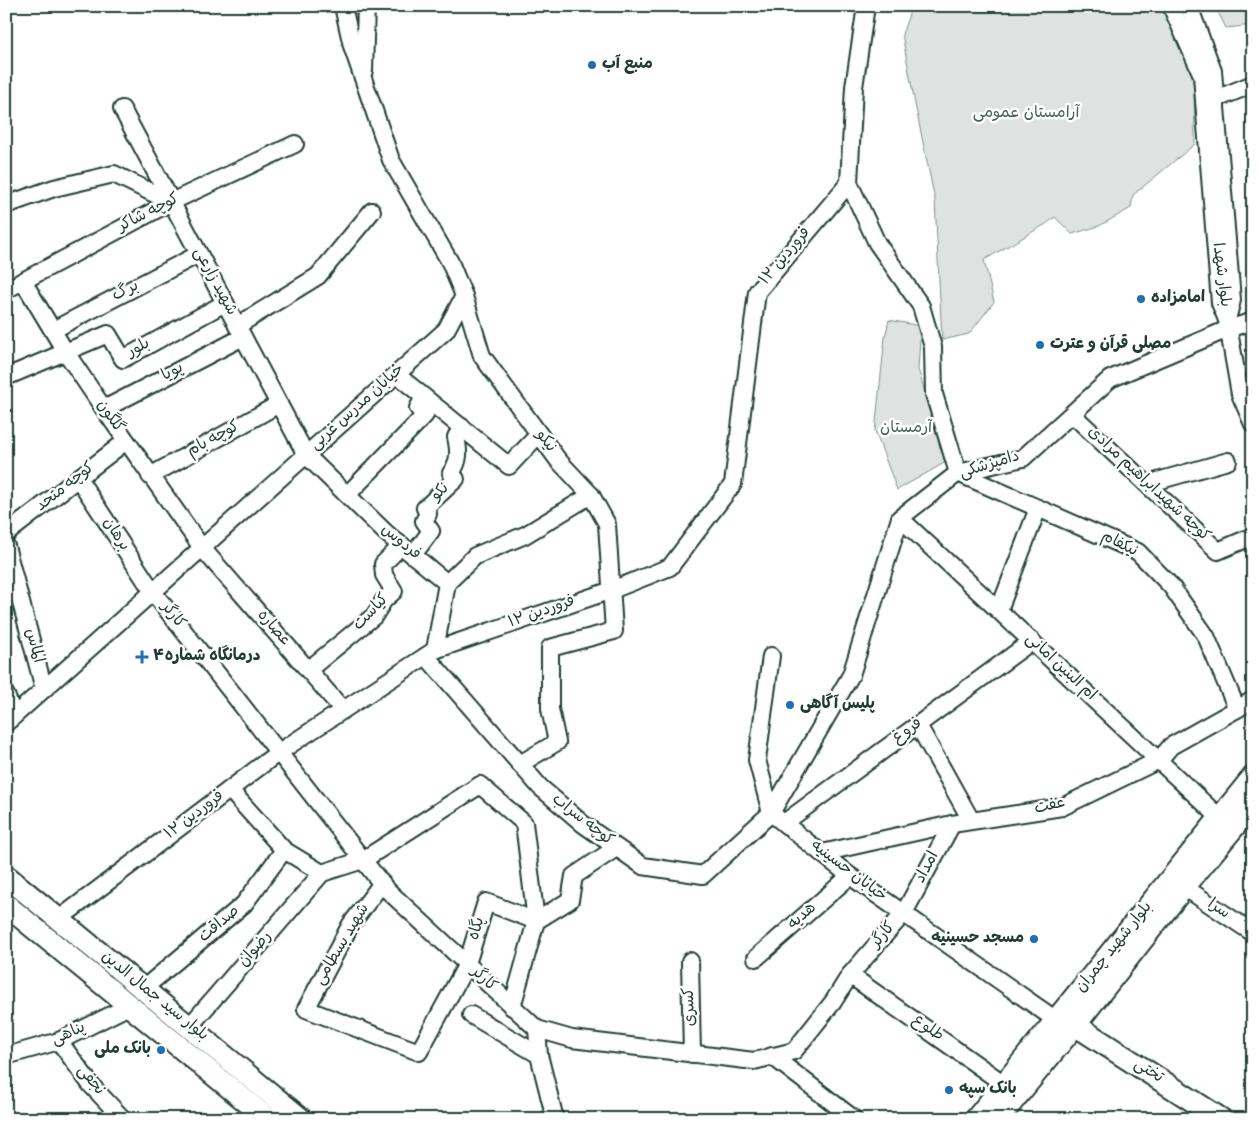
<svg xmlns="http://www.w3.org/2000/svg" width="1259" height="1125" viewBox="0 0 1259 1125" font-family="'Gochi Hand','Playpen Sans Arabic',sans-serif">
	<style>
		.green { fill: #dee3e2; stroke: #7e908b }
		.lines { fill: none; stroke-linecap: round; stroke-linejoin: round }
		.minor-casing { stroke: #1f3d34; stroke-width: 20 }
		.major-casing { stroke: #1f3d34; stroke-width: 25 }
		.minor { stroke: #fff; stroke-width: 16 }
		.major { stroke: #fff; stroke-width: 21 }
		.poi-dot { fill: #1f6fb2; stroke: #fff; stroke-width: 2 }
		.labels { text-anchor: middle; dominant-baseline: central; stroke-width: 5; stroke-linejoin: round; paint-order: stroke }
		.poi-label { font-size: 16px; font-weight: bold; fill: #1f3d34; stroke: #fff; text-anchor: start }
		.park-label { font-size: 16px; fill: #455e57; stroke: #fff }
		.street-label { font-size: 16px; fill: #1f3d34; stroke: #fff }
	</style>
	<rect width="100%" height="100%" fill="#fff"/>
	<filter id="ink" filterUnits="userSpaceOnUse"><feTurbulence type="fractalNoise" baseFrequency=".02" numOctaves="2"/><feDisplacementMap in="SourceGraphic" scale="10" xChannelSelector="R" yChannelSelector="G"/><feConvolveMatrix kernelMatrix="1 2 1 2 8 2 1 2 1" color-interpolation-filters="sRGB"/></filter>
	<g filter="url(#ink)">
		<g class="green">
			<path d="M912,6H1171L1185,36L1194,87L1195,144L1133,195L1131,208L1099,226L1072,234L1055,217L1046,224L984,260L994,302L969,334L942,340L935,200L915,104L902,34Z"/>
			<path d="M1215,6H1253V25L1226,28Z"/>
			<path d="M889,320L921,326L918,369L946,462L897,490L875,431L885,337Z"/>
		</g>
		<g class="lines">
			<defs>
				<g id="minor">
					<path d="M866,6L854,87L849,183L877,243L921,306L933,347L934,394L958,473L1138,552L1171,586L1206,636L1237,709"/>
					<path d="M1171,6L1202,75L1220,303L1227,320L1240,394L1253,424"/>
					<path d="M1189,6L1213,71L1232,300L1227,320"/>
					<path d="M364,71L366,6"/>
					<path d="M1216,99L1253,84"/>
					<path d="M122,109L306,455L386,533L447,583L435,650"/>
					<path d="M6,205L54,188L114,174L171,202"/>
					<path d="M23,281L65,351L104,409L202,548L343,710"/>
					<path d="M6,290L171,202L295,144"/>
					<path d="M464,296L482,356L558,460L591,495L607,524L614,631L550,648V709L557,742L520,764"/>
					<path d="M237,326L318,276L372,211"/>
					<path d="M53,330L199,254"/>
					<path d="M397,375L509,466L539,434"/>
					<path d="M6,377L108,334L123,359L225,303"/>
					<path d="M104,409L243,337"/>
					<path d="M1072,414L1218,551L1253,536"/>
					<path d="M150,476L279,404"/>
					<path d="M78,478L153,592L385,888L537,1029L572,1039L754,1061L794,1051L833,1002L850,975L904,913L952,824"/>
					<path d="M1147,484L1228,461"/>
					<path d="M347,495L425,415L418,408L424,397"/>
					<path d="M900,518L1220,818"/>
					<path d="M6,534L126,441"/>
					<path d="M6,546L44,689"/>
					<path d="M413,555L431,531L424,521L428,514L425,508L456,479L451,473C460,461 459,451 456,437L462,427"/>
					<path d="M447,583L475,556L525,535L591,495"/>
					<path d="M999,610L1038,508"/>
					<path d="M426,656L540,787L583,824L643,866L703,875L771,813L851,675L900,518L958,473L1023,458L1110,379L1228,329L1253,321"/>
					<path d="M771,656L757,760L771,813L850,876L1056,1020"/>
					<path d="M308,670L374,616L384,600L394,591L384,575L383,564L402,545"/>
					<path d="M6,695L14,716"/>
					<path d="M6,723L446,330L464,296L450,262L391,160L352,46L343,6"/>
					<path d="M918,725L971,820"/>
					<path d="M230,790L284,850L322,873L363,860L480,785L524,823L536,921L512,1007"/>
					<path d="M784,823L1032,641"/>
					<path d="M822,853L952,824L1062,807L1159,760L1171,746L1253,700"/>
					<path d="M382,883L351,924L306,1009L419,1052L467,964L486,902L536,921L570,900L574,876L616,848"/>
					<path d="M1184,887L1253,933"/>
					<path d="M59,919L279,752L435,650L612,590L670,567L733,484L757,292L849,183"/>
					<path d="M756,958L850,876"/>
					<path d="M690,961L692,1054"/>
					<path d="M850,975L1004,1084"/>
					<path d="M143,989L244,904L284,850"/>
					<path d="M471,1015L539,1055"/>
					<path d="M189,1027L322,873"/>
					<path d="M537,1029L539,1055L555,1119"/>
					<path d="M59,1041L91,1085L123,1119"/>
					<path d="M6,1056L59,1041L129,1006"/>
					<path d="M772,1056L854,1119"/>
				</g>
				<g id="major">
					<path d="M6,876L301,1119"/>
					<path d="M6,905L268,1119"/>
					<path d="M1061,1021L1075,1025L1221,1119"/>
					<path d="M976,1119L1253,777"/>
					<path d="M998,1119L1075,1025L1184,887L1253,804"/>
				</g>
			</defs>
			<use href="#minor" class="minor-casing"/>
			<use href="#major" class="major-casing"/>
			<use href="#minor" class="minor"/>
			<use href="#major" class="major"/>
		</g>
	</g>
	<g class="poi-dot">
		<circle cx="592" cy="65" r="5"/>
		<circle cx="1141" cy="299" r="5"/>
		<circle cx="1040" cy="345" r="5"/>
		<path d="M139.5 649.5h5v5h5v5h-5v5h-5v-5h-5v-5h5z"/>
		<circle cx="790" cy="705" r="5"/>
		<circle cx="1034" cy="939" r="5"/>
		<circle cx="161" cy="1050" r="5"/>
		<circle cx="949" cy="1090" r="5"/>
	</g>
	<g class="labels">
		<g class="poi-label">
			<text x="602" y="65">منبع آب</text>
			<text x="1151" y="299">امامزاده</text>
			<text x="1050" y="345">مصلی قرآن و عترت</text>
			<text x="153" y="657">درمانگاه شماره۴</text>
			<text x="800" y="705">پلیس آگاهی</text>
			<text x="1024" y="939" text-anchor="end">مسجد حسینیه</text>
			<text x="151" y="1050" text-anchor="end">بانک ملی</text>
			<text x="959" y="1090">بانک سپه</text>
		</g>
		<g class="park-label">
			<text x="1026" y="114">آرامستان عمومی</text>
			<text x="906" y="429">آرمستان</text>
		</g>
		<g class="street-label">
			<text transform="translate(149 214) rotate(-27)">کوچه شاکر</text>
			<text transform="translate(786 257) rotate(-50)">۱۲ فروردین</text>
			<text transform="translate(1220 275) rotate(83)">بلوار شهدا</text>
			<text transform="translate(214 282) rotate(62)">شهید زارعی</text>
			<text transform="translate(126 292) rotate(-27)">برگ</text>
			<text transform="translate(139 349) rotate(-27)">بلور</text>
			<text transform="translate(173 373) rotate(-27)">پویا</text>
			<text transform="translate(358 408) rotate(-42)">خیابان مدرس غربی</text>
			<text transform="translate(109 417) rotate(56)">گلگون</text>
			<text transform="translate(214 440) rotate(-29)">کوچه بام</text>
			<text transform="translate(545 442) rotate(54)">نیکو</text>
			<text transform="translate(990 466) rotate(-17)">دامپزشکی</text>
			<text transform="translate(1148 485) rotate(43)">کوچه شهیدابراهیم مرادی</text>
			<text transform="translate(66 488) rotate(-38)">کوچه متحد</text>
			<text transform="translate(441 493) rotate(-43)">نکو</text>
			<text transform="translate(115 535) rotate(57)">برهان</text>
			<text transform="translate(400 543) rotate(40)">فردوس</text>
			<text transform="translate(1119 545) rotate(27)">نیکفام</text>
			<text transform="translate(372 613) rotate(-46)">کیاست</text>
			<text transform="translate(542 613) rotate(-19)">۱۲ فروردین</text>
			<text transform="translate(172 616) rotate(52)">کارگر</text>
			<text transform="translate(273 629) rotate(49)">عصاره</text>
			<text transform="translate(33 646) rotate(75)">الماس</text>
			<text transform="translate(1060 668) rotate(43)">ام البنین امانی</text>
			<text transform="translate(908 732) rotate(-36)">فروغ</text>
			<text transform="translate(1050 807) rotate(-13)">عفت</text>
			<text transform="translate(195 816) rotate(-37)">۱۲ فروردین</text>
			<text transform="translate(582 821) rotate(38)">کوچه سراب</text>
			<text transform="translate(928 868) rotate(-62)">امداد</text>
			<text transform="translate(848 872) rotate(37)">خیابان حسینیه</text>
			<text transform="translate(1218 910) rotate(34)">سرا</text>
			<text transform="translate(803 917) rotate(-41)">هدیه</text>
			<text transform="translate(220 925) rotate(-40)">صداقت</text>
			<text transform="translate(478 929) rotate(-73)">پگاه</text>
			<text transform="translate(884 936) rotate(-49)">کارگر</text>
			<text transform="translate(343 945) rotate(-59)">شهید بسطامی</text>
			<text transform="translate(1115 948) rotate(-51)">بلوار شهید چمران</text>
			<text transform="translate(256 950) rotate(-49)">رضوان</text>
			<text transform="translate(483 980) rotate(43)">کارگر</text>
			<text transform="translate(154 997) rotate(39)">بلوار سید جمال الدین</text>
			<text transform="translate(691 1007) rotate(-92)">کسری</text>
			<text transform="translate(927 1029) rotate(35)">طلوع</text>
			<text transform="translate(69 1035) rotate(-24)">پناهی</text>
			<text transform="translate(1148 1072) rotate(33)">تختی</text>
			<text transform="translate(90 1081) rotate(51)">نجفی</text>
		</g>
	</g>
	<rect width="1259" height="1125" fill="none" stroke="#fff" stroke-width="25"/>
	<rect x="12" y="12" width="1234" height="1100" fill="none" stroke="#1f3d34" stroke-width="2" filter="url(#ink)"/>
</svg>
